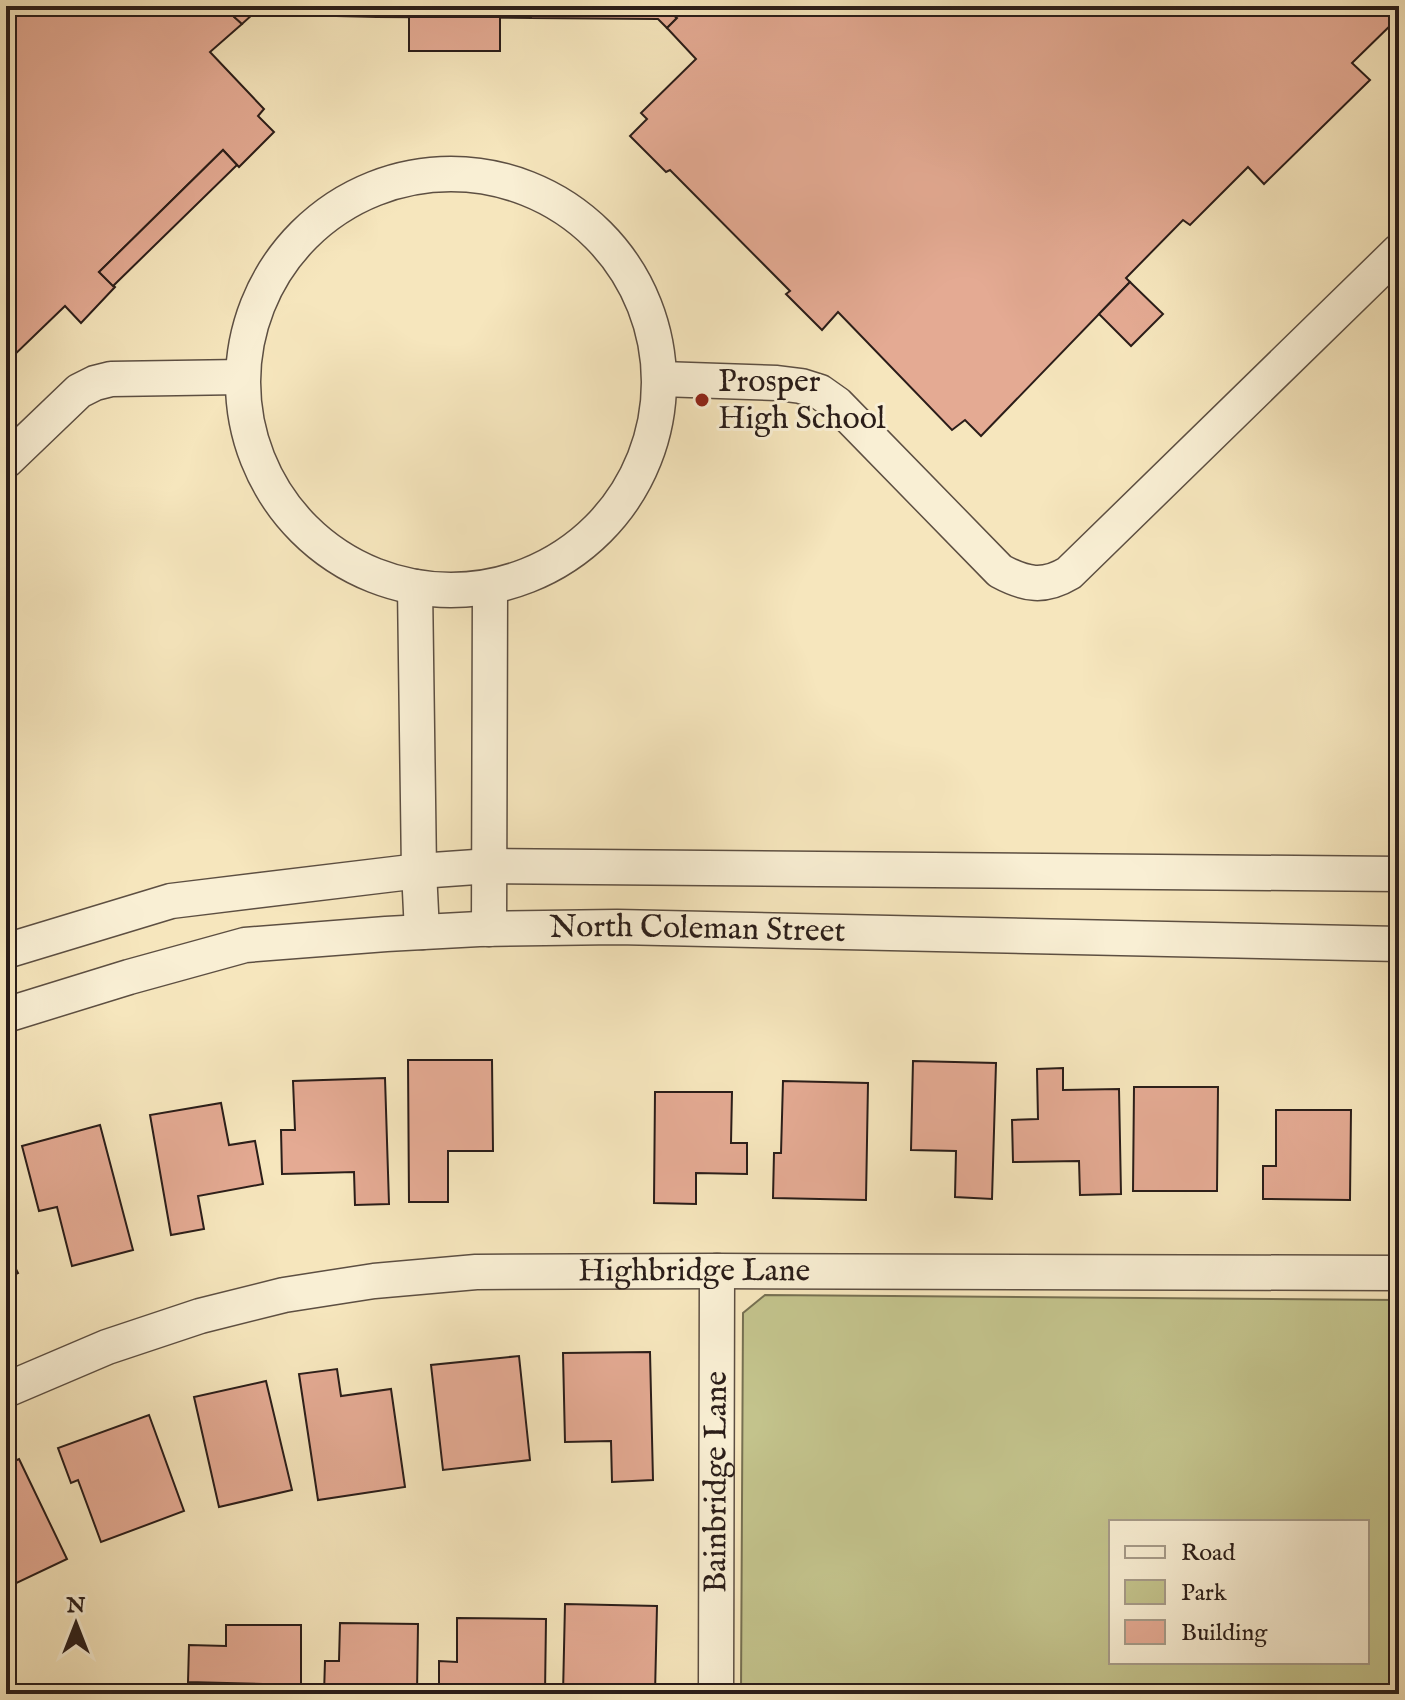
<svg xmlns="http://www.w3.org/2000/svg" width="1405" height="1700" viewBox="0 0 1405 1700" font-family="'IM FELL English',serif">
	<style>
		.green { fill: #c3c38c; stroke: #767052; stroke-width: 2; fill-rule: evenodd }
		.building { fill: #e4aa93; stroke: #2a1d19; stroke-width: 2 }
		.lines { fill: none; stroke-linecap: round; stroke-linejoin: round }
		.minor-casing { stroke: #5d4f42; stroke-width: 37 }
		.minor { stroke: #f9efd4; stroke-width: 34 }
		.poi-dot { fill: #8f2418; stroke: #f9efd4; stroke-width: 3 }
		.labels { text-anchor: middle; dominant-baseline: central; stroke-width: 6; stroke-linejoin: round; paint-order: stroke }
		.poi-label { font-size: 32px; fill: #2a1d19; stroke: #f9efd4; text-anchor: start }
		.street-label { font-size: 32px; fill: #2a1d19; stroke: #f9efd4 }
	</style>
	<rect width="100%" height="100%" fill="#f6e6bd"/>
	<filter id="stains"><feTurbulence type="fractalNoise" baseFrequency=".0025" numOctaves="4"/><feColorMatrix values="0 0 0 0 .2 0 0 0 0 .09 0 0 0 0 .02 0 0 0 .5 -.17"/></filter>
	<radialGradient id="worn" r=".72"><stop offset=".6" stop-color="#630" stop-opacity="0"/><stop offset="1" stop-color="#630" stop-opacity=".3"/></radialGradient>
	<path class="green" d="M765,1295L1399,1300V1694H741L743,1313ZM1111,1522H1367V1662H1111Z"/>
	<g class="building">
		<path d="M6,6H240L232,15L242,24L210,52L264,109L258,116L274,132L239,167L223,150L99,272L115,287L81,323L65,306L6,363Z"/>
		<path d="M240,6H377L376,17L253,14L242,24L232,15Z"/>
		<path d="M377,6H531V18L376,17Z"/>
		<path d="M531,6H663L677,18L667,28L658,19L531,18Z"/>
		<path d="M663,6H1399V17L1352,63L1370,80L1264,184L1248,167L1190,225L1183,220L1126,278L1130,282L981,436L965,420L952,430L838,312L822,330L786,294L790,291L670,170L666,172L630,136L647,119L641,113L696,59L667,28L677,18Z"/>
		<rect x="409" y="17" width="91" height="34"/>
		<path d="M223,150L237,165L113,286L99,272Z"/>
		<path d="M1130,282L1163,314L1131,346L1099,314Z"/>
		<path d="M408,1060H492L493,1151H448V1202H409Z"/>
		<path d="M913,1061L996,1063L992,1199L955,1197L956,1151L911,1150Z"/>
		<path d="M1063,1068V1090L1119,1089L1121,1194L1080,1195L1079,1161L1013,1162L1012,1120L1038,1119L1037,1069Z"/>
		<path d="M385,1078L389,1204L355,1205L354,1172L282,1174L281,1130H295L293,1081Z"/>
		<path d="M783,1081L868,1083L866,1200L773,1198L774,1153H781Z"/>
		<path d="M1134,1087H1218L1217,1191H1133Z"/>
		<path d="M655,1092H732L731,1143H747V1174L696,1173V1204L654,1203Z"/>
		<path d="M1393,1098H1399V1198H1391Z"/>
		<path d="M221,1103L229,1145L255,1141L263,1184L198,1196L204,1229L171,1235L150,1115Z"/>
		<path d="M1276,1110H1351L1350,1200L1263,1199V1166H1276Z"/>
		<path d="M100,1125L133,1250L72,1266L57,1207L39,1211L22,1146Z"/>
		<path d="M6,1250L18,1273L6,1279Z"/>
		<path d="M650,1352L653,1480L612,1482L611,1441L565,1442L563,1353Z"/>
		<path d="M519,1356L530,1460L443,1470L431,1365Z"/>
		<path d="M337,1369L341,1396L391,1389L405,1487L318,1500L299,1374Z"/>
		<path d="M266,1381L292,1490L219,1507L194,1397Z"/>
		<path d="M149,1415L184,1511L101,1542L78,1480L71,1483L58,1448Z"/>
		<path d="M19,1459L67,1559L6,1588V1465Z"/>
		<path d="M565,1604L657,1606L655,1694H563Z"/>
		<path d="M457,1618L546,1619L545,1694H439V1661L457,1662Z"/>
		<path d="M340,1623L418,1624L417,1694H324L325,1661H339Z"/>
		<path d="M226,1625H301V1694H262V1684L188,1682L189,1645L226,1646Z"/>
	</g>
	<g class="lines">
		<defs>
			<g id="minor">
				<circle cx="451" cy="382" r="208"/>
				<path d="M661,379L777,383L801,386L820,392L837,404L1000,571C1026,585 1044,588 1069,573L1399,251"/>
				<path d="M6,461L79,391L95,383L111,379L242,377"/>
				<path d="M415,587L419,871L422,932"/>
				<path d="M489,929L490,587"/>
				<path d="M6,951L171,901L419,871L490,866L1399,874"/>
				<path id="s1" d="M6,1015L129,977L245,945L386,934L479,929L617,927L1399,944"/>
				<path id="s2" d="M6,1390L107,1347L200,1316L284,1295L374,1281L476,1272L717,1271L1399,1273"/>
				<path id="s3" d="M716,1694L717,1271"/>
			</g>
		</defs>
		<use href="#minor" class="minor-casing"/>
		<use href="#minor" class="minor"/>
	</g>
	<circle class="poi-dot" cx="702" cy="400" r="8"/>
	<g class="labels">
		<g class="poi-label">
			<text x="718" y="382">Prosper<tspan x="718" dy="37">High School</tspan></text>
		</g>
		<g class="street-label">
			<text stroke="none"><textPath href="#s1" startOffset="702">North Coleman Street</textPath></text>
			<text stroke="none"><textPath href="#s2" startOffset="706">Highbridge Lane</textPath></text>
			<text stroke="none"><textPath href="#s3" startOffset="212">Bainbridge Lane</textPath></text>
		</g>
	</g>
	<rect width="1405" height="1700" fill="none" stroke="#f6e6bd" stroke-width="32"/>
	<rect x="8" y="8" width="1389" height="1684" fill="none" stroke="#2a1d19" stroke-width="4"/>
	<rect x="16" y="16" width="1373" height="1668" fill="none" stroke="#2a1d19" stroke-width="2"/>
	<rect x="1109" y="1520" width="260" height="144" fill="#f9efd4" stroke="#a69b89" stroke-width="2"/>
	<rect x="1125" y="1546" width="40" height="12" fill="#f9efd4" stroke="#a69b89" stroke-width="2"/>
	<text x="1181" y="1560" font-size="24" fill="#2a1d19">Road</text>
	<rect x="1125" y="1580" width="40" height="24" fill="#c3c38c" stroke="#a69b89" stroke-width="2"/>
	<text x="1181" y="1600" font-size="24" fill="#2a1d19">Park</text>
	<rect x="1125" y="1620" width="40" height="24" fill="#e4aa93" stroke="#a69b89" stroke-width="2"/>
	<text x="1181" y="1640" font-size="24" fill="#2a1d19">Building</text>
	<g transform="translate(76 1624)" stroke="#f9efd4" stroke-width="6" paint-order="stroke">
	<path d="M0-6L14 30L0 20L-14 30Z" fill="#2a1d19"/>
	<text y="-12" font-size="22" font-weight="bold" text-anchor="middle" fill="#2a1d19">N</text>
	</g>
	<rect width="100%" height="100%" filter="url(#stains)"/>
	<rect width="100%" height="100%" fill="url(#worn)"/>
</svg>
